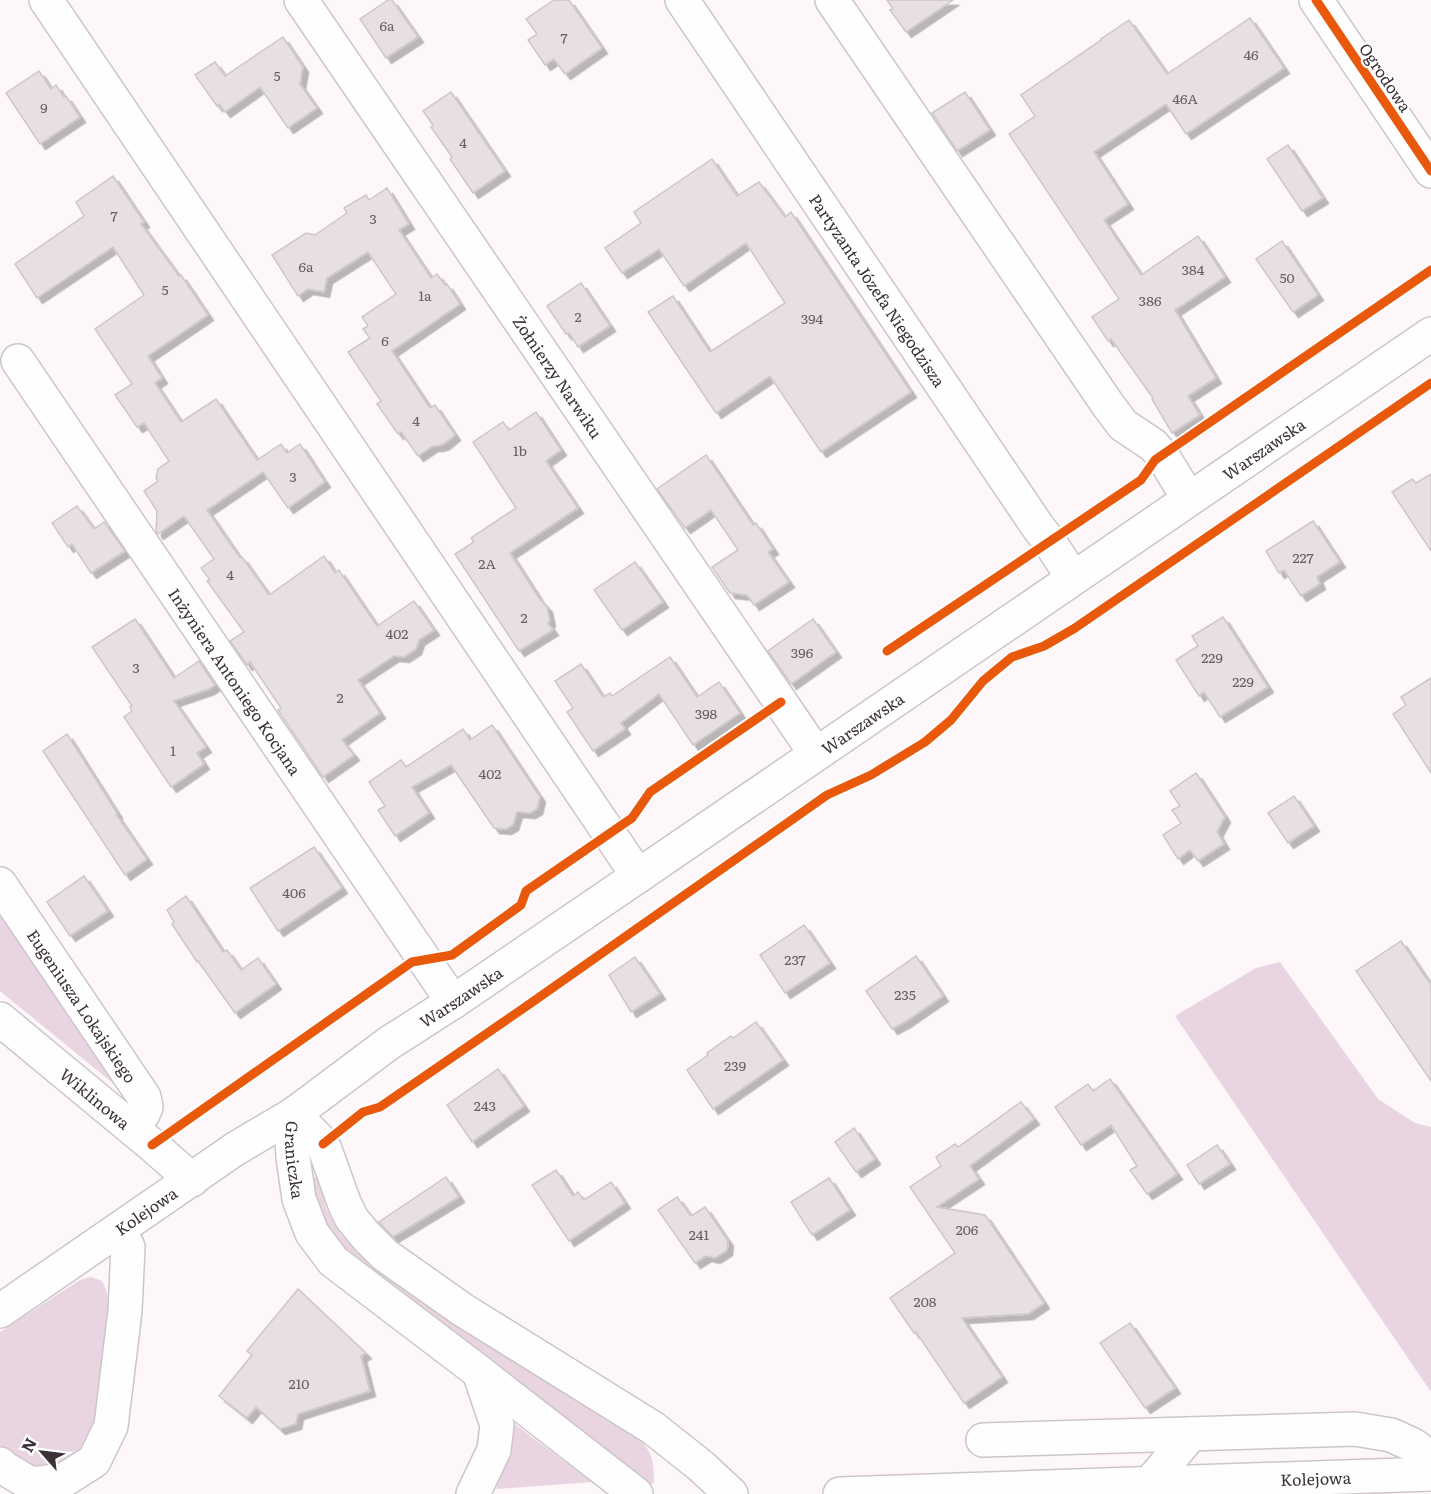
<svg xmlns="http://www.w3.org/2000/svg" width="1431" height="1494" viewBox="0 0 1431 1494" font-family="Literata,serif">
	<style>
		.green { fill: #e9d5e1 }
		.building { fill: #e8dfe4; stroke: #cdc6ca; stroke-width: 1.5; filter: url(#shadow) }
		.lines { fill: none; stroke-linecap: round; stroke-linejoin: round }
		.minor-casing { stroke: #ccc5c9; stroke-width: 36 }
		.highway-casing { stroke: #ccc5c9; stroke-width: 36 }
		.minor { stroke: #fffefe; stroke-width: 33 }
		.highway { stroke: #fffefe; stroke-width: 33 }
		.cycleway-casing { stroke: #fff; stroke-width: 13 }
		.cycleway { stroke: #e8590c; stroke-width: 9 }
		.labels { text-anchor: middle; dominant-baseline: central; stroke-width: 4.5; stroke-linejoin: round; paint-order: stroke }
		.number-label { font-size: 14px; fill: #696065 }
		.street-label { font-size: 16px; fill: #3b3237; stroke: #fff }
	</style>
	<defs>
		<filter id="shadow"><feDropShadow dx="5.5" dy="5.5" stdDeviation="0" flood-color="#0004"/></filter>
	</defs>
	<rect width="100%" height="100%" fill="#fdf7fa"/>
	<g class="green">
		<path d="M0,901L120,1089L0,991Z"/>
		<path d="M1280,962L1378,1099L1415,1123L1431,1127V1392L1175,1016L1256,968Z"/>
		<path d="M312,1177H319L327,1210L341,1235L366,1260L439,1314L632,1432C651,1449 654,1457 654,1482L649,1486L343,1249C332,1233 321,1216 315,1197C314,1190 313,1183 312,1177Z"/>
		<path d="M91,1277L102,1281L106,1290L110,1307L97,1423L81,1451L57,1465L33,1466L11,1456L0,1446V1332L80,1280Z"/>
		<path d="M512,1422L592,1482L496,1489L509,1454Z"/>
	</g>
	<g class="building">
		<path d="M388,0H392L418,37L386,58L360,19Z"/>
		<path d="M554,0H569L602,48L565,74L554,59L545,65L528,40L537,34L526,19Z"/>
		<path d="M887,0H953L906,32L890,10L893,9Z"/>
		<path d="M1250,18L1284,68L1186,134L1166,104L1094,152L1128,204L1104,220L1141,275L1198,236L1225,277L1175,310L1216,378L1188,396L1200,415L1172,433L1152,399L1153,398L1111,339L1108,341L1092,317L1119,299L1009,134L1035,116L1021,95L1101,40V39L1129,20L1167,74Z"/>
		<path d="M283,37L303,67L300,84L317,108L288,128L260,87L225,112L219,104L217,106L195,75L215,62L225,76Z"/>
		<path d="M39,71L51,89L56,85L64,97L66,96L80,117L40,144L6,93Z"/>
		<path d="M451,92L505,171L473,193L450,159L452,157L431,127L433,125L423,111Z"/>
		<path d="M965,92L990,130L957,151L932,113Z"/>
		<path d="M1288,145L1323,198L1302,211L1267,159Z"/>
		<path d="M712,159L737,196L759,182L785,217L791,212L911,392L821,452L770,376L716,413L648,312L673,296L710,352L785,303L746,243L684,286L659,249L622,273L605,248L641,223L634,212Z"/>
		<path d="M113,176L144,222L141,224L179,276L181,275L208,315L148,356L162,378L155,383L181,422L216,399L257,460L281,444L287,453L300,444L325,482L288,508L263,472L207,510L240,558L242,557L269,595L324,556L335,573L339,570L377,626L414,601L434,630L419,640L416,649L404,657L394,656L358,680L380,713L342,740L354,755L323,777L278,710L281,708L250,662L247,665L230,641L244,632L207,581L210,580L201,568L214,559L184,516L158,534L156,531L157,511L144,491L158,481L156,478L158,469L169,461L144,423L137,427L115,395L132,384L95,329L144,295L113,247L37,298L15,264L84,216L76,202Z"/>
		<path d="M387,188L409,224L399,230L431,278L437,274L445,285L447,284L460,304L392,351L430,408L435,405L455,435L444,444L438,446H433L418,456L401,432L398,434L377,404L381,401L348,352L370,338L363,329L368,326L362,317L396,294L368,252L327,278L324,292L308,289L298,296L272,255L306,233L315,235L347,213L344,208L366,195L369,200Z"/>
		<path d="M1282,241L1318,295L1293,312L1256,259Z"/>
		<path d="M581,283L610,326L578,347L569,333L566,334L547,306Z"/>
		<path d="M536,412L561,450L546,461L578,508L510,553L539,598L547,607L550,621L548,623L553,630L519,651L455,554L474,542L471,538L516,508L473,442L503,422L509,430Z"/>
		<path d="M706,455L753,525L756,523L773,549L768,552L789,582L754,605L747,595L730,593L712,567L738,550L711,510L685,528L657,489Z"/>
		<path d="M1431,474V551L1392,492L1412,479L1416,483Z"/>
		<path d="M77,506L94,529L104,522L125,551L91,573L72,544L68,547L52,523Z"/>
		<path d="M1313,521L1340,562L1317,577L1320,584L1301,596L1284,570L1279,573L1266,551Z"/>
		<path d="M635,562L663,602L622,630L594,590Z"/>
		<path d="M1223,617L1268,687L1220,717L1204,692L1199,696L1176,660L1198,646L1192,636Z"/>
		<path d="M135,619L174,678L199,661L215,685L209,689L174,701L206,747L197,753L204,764L171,787L124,717L132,711L130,707L132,706L92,647Z"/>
		<path d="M813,619L836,652L791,684L768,651Z"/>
		<path d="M670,657L697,697L719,682L740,713L693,745L659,694L621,723L625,729L593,751L567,712L573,708L555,681L581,664L603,697L610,693L612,696Z"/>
		<path d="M1431,678V773L1393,714L1406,705L1401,697Z"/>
		<path d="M492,725L540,797L537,809L530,813L517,812L513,825L506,829L494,828L451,765L412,787L429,813L395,836L378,810L385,806L369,782L401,760L406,767L463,729L470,740Z"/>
		<path d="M67,734L117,813L116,814L147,859L125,875L43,751Z"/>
		<path d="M1196,773L1225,817L1217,832L1224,844L1198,861L1190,850L1178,859L1163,835L1181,823L1172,810L1180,806L1170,791Z"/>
		<path d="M1294,796L1314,826L1288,843L1268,813Z"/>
		<path d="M314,847L342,888L278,931L250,888Z"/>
		<path d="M84,876L108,911L70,936L47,902Z"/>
		<path d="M186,896L223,952L227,950L241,970L258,958L276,984L235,1013L198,961L197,962L172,924L174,922L167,910Z"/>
		<path d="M804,925L830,963L785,993L760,955Z"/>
		<path d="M1401,941L1431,985V1081L1356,971Z"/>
		<path d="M916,956L943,996L905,1022L892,1029L866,991Z"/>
		<path d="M635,957L660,994L631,1012L609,975Z"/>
		<path d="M756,1022L783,1060L713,1109L687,1070L708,1055L707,1053L731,1036L733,1038Z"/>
		<path d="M498,1069L524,1106L472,1142L447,1105Z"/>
		<path d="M1110,1079L1177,1174L1147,1194L1130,1170L1137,1166L1111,1125L1081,1145L1055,1107L1088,1084L1093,1091Z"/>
		<path d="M1021,1102L1034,1119L970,1166L979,1179L937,1207L985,1215L1044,1303L1028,1314L962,1318L1002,1377L964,1403L916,1332L914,1333L890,1298L955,1253L910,1187L941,1166L936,1157L955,1144L958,1147Z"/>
		<path d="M854,1128L875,1159L856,1172L835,1142Z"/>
		<path d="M1217,1145L1230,1164L1199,1184L1187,1165Z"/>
		<path d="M556,1170L573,1196L578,1192L584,1200L611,1182L625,1203L569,1241L532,1185Z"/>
		<path d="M446,1177L459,1197L393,1237L379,1222Z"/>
		<path d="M829,1178L850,1210L812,1235L791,1202Z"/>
		<path d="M677,1197L691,1216L705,1207L728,1241L727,1250L715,1258L706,1256L695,1263L658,1210Z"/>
		<path d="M298,1289L366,1353L361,1356L370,1391L298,1414L296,1424L280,1429L256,1407L247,1418L219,1396L252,1355L247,1351Z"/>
		<path d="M1130,1323L1175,1388L1145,1408L1100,1343Z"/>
	</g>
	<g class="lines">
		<defs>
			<g id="minor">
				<path d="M46,0L638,876"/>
				<path id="s1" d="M301,0L816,754"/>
				<path id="s2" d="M682,0L1038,527L1049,541L1073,578"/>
				<path d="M832,0L1108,405L1123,425L1153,445L1162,455L1189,499"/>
				<path d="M1316,0L1431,171"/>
				<path id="s3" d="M18,361L453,1002"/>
				<path id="s4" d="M0,884L144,1097L146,1107L143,1114L131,1127"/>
				<path id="s5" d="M0,1019L152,1145L192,1180"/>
				<path d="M294,1114L323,1144L345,1205L352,1219L367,1237L385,1255L463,1310L653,1428L701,1466L731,1494"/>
				<path id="s6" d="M294,1114L292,1141L293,1157L299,1199L312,1233L333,1261L479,1372L636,1494"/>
				<path id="s7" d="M0,1311L235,1149L294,1114L389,1043L453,1002L638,876L1431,334"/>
				<path d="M983,1440L1355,1429L1391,1435L1413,1445L1431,1458"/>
				<path d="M0,1464L4,1468L31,1484L64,1480L94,1461L111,1426L125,1311L128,1247L118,1230"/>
				<path d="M1149,1484L1191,1434"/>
			</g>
			<g id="highway">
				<path d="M473,1494L494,1450L497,1425L479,1372"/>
				<path id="s8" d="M840,1494L1431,1474"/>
			</g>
		</defs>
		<use href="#minor" class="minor-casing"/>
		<use href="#highway" class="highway-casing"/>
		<use href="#minor" class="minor"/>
		<use href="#highway" class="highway"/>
		<defs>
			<g id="cycleway">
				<path d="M1316,0L1431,171"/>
				<path d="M887,651L1141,480L1155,460L1431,270"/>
				<path d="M323,1144L363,1112L380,1107L531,1003L827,795L871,775L925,742L951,720L983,681L1012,657L1044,646L1075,628L1431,383"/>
				<path d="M152,1145L412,962L452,955L521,905L526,891L632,818L650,792L781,702"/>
			</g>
		</defs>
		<use href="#cycleway" class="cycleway-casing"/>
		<use href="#cycleway" class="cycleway"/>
	</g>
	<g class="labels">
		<g class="number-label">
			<text x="387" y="25">6a</text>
			<text x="564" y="37">7</text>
			<text x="1251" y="54">46</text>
			<text x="277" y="75">5</text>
			<text x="1185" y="98">46A</text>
			<text x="44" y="107">9</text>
			<text x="463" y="142">4</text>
			<text x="114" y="215">7</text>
			<text x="373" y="218">3</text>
			<text x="306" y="266">6a</text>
			<text x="1193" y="269">384</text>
			<text x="1287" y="277">50</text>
			<text x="165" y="289">5</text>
			<text x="425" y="295">1a</text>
			<text x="1150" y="300">386</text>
			<text x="578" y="316">2</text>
			<text x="812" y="318">394</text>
			<text x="385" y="340">6</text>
			<text x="416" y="420">4</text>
			<text x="520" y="450">1b</text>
			<text x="293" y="476">3</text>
			<text x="1303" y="557">227</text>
			<text x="487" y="563">2A</text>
			<text x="230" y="574">4</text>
			<text x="524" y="617">2</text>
			<text x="397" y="633">402</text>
			<text x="802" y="652">396</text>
			<text x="1212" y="657">229</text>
			<text x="136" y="667">3</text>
			<text x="1243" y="681">229</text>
			<text x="340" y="697">2</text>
			<text x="706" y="713">398</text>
			<text x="173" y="750">1</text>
			<text x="490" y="773">402</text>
			<text x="294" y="892">406</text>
			<text x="795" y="959">237</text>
			<text x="905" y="994">235</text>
			<text x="735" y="1065">239</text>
			<text x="485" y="1105">243</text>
			<text x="967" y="1229">206</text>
			<text x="699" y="1234">241</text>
			<text x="925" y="1301">208</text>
			<text x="299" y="1383">210</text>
		</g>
		<g class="street-label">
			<text transform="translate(1386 77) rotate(56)">Ogrodowa</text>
			<text stroke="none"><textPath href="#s2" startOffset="350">Partyzanta Józefa Niegodzisza</textPath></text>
			<text stroke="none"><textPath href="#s1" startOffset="456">Żołnierzy Narwiku</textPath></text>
			<text stroke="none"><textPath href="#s7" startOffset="1530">Warszawska</textPath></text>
			<text stroke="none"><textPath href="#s3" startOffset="387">Inżyniera Antoniego Kocjana</textPath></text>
			<text stroke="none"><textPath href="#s7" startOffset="1044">Warszawska</textPath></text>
			<text stroke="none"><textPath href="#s7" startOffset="558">Warszawska</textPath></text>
			<text stroke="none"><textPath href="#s4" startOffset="147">Eugeniusza Lokajskiego</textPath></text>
			<text stroke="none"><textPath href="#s5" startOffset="124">Wiklinowa</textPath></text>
			<text stroke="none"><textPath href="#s6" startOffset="46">Graniczka</textPath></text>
			<text stroke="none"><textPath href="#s7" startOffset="177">Kolejowa</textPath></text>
			<text stroke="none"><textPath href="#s8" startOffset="476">Kolejowa</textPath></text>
		</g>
	</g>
	<g transform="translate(42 1452) rotate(298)" stroke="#ffffff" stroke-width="4.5" paint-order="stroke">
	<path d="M0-4.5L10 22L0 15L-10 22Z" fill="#3b3237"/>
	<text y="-9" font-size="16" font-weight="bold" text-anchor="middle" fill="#3b3237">N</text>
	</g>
</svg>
